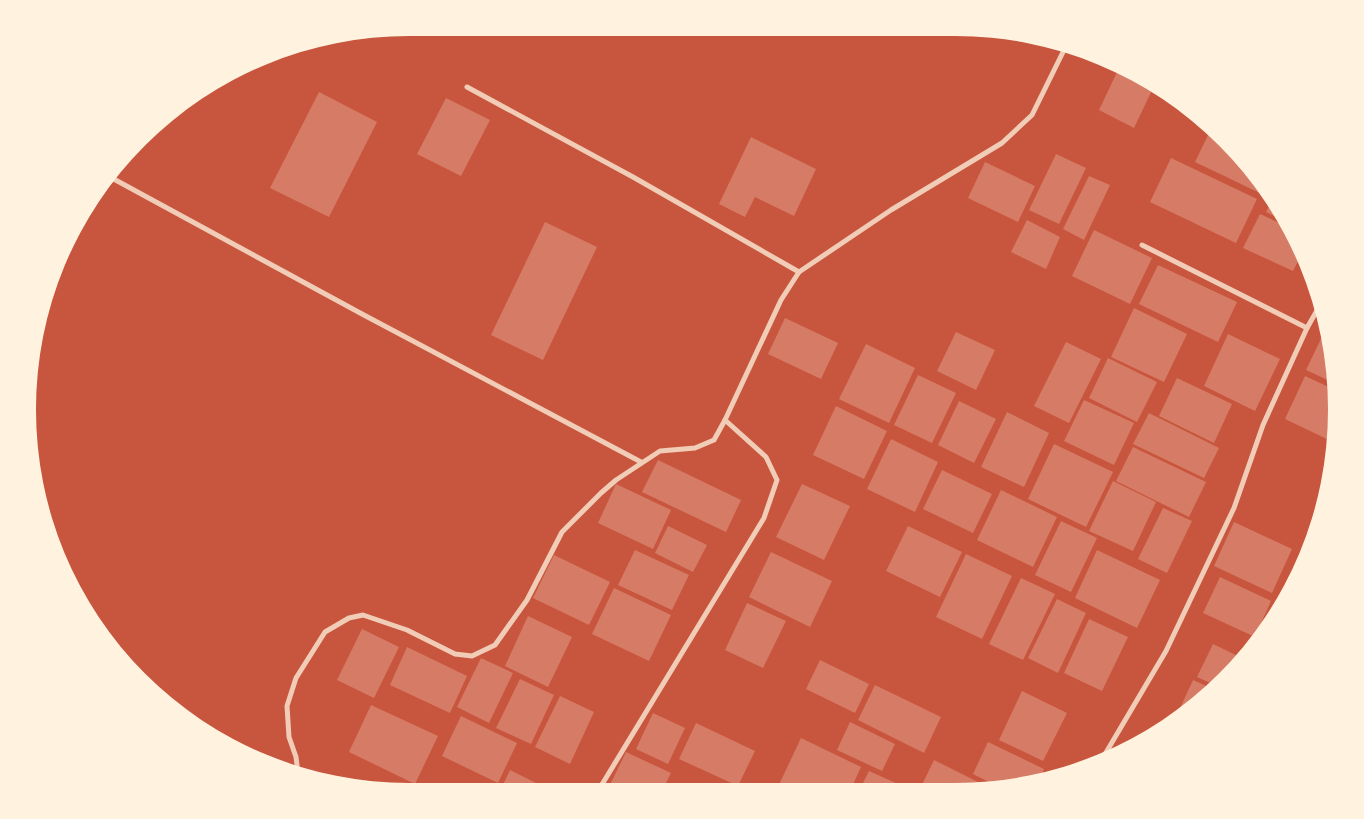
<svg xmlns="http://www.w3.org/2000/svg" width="1364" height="819" viewBox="0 0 1364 819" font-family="'Asap Condensed',sans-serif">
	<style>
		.building { fill: #d67c66 }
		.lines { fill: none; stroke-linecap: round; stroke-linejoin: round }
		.minor { stroke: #f1ccb7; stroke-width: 5 }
	</style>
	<rect width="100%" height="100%" fill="#c8553d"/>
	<g class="building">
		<path d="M1119,68L1154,86L1134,128L1099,110Z"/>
		<path d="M319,92L377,122L329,217L270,188Z"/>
		<path d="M446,98L490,120L461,176L417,154Z"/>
		<path d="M1211,129L1225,140L1267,191L1264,195L1195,162Z"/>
		<path d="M751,137L816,169L794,216L755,197L745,217L719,204Z"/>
		<path d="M1056,154L1086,168L1059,224L1029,210Z"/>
		<path d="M1171,158L1257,199L1236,243L1150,202Z"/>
		<path d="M985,162L1035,186L1018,222L968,198Z"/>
		<path d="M1089,176L1110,185L1084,240L1063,229Z"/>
		<path d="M1273,199L1277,207L1285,221L1266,212Z"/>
		<path d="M1260,214L1288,227L1302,253L1293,271L1243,248Z"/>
		<path d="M1027,220L1060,237L1046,269L1011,252Z"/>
		<path d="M545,222L597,247L543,360L491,335Z"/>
		<path d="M1094,230L1152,258L1130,304L1072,276Z"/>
		<path d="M1158,265L1237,302L1218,342L1139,304Z"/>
		<path d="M1134,308L1187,334L1164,382L1111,357Z"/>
		<path d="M785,318L838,343L821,379L768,354Z"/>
		<path d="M1327,326L1329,335L1334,383L1306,370Z"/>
		<path d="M956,332L995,350L976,390L937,371Z"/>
		<path d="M1228,334L1280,359L1255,411L1204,386Z"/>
		<path d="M1066,342L1101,359L1069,423L1034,406Z"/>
		<path d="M866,344L915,368L889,423L839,399Z"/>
		<path d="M1108,358L1157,382L1137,422L1089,398Z"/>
		<path d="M918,375L956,393L932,443L894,425Z"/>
		<path d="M1305,376L1335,390L1336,410L1333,442L1285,419Z"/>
		<path d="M1177,378L1232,404L1214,443L1159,416Z"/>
		<path d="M1084,400L1134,423L1114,465L1064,441Z"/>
		<path d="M959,401L996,419L974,463L938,445Z"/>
		<path d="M836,406L887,431L864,479L813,455Z"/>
		<path d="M1007,412L1049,433L1024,487L981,467Z"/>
		<path d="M1149,413L1219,448L1204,478L1133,444Z"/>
		<path d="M891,439L938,462L915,512L867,489Z"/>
		<path d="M1054,444L1113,472L1086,527L1028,499Z"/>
		<path d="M1133,447L1206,482L1189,517L1116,481Z"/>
		<path d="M658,460L741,500L726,532L642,492Z"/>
		<path d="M942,470L992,494L973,533L923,509Z"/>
		<path d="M1113,481L1156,502L1133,551L1089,531Z"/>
		<path d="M616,484L671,510L653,549L598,523Z"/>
		<path d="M802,484L850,506L824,560L776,537Z"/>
		<path d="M1001,490L1057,517L1033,567L977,540Z"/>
		<path d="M1163,508L1192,521L1167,573L1138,559Z"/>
		<path d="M1061,521L1097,538L1071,592L1035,575Z"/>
		<path d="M1234,522L1292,549L1272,593L1214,566Z"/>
		<path d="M668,526L707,545L693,572L655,553Z"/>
		<path d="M908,526L962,552L940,597L886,571Z"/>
		<path d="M635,550L689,575L672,610L618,585Z"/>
		<path d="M1097,550L1160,580L1137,628L1075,598Z"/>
		<path d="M771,552L832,581L810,627L749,597Z"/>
		<path d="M966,554L1012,576L982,639L936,617Z"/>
		<path d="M554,555L610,582L589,625L533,598Z"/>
		<path d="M1220,577L1271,601L1255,637L1203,613Z"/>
		<path d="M1021,578L1055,594L1023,660L989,644Z"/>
		<path d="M614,588L671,615L649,661L592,634Z"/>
		<path d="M1057,599L1086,613L1058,673L1028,658Z"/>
		<path d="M747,603L786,621L763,668L725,650Z"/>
		<path d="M528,616L572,637L548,687L505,666Z"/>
		<path d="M1089,619L1128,637L1102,691L1064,673Z"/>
		<path d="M362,629L399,647L374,698L337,680Z"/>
		<path d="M1213,644L1242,658L1224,680L1217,686L1197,677Z"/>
		<path d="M407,647L467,676L450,713L390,685Z"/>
		<path d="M481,658L513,673L489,723L457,707Z"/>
		<path d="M820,660L869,684L855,713L806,689Z"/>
		<path d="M520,679L554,695L531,744L496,728Z"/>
		<path d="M1193,680L1213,689L1176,717Z"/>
		<path d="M875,685L941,717L924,753L858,720Z"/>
		<path d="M1022,691L1067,713L1043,761L999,740Z"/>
		<path d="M560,696L594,712L570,764L535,747Z"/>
		<path d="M371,705L438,736L415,784L349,752Z"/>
		<path d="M653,713L685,728L668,764L636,749Z"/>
		<path d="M461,716L517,743L498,783L442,756Z"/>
		<path d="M850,722L895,744L882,771L837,750Z"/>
		<path d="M696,723L755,751L738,786L679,759Z"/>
		<path d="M801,738L861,767L850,791H776Z"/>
		<path d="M988,742L1044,769L1040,779L999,787L973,774Z"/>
		<path d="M626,752L671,773L662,791H607Z"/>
		<path d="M934,760L980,783L976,791H923L920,789Z"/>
		<path d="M510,770L552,791H500Z"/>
		<path d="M869,771L898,784L895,791H859Z"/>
		<path d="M689,783L704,791H685Z"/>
	</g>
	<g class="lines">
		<g class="minor">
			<path d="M467,87L633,177L799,272"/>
			<path d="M110,177L362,314L641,462"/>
			<path d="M1142,245L1307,328"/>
			<path d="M1101,761L1166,651L1234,508L1263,425L1307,328L1320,305"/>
			<path d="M298,773L296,757L289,737L287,706L296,678L325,632L349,618L363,615L407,630L455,654L472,656L495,645L527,600L562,532L601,493L616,480L660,451L695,448L714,440L725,420L781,300L799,272L891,210L1002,143L1032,115L1066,46"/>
			<path d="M598,791L764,518L777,480L766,457L725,420"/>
		</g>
	</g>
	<path d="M0 0H1364V819H0ZM409 36H955A373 373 0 0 1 1328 409V410A373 373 0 0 1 955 783H409A373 373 0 0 1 36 410V409A373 373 0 0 1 409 36Z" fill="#fff3e0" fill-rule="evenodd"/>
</svg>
